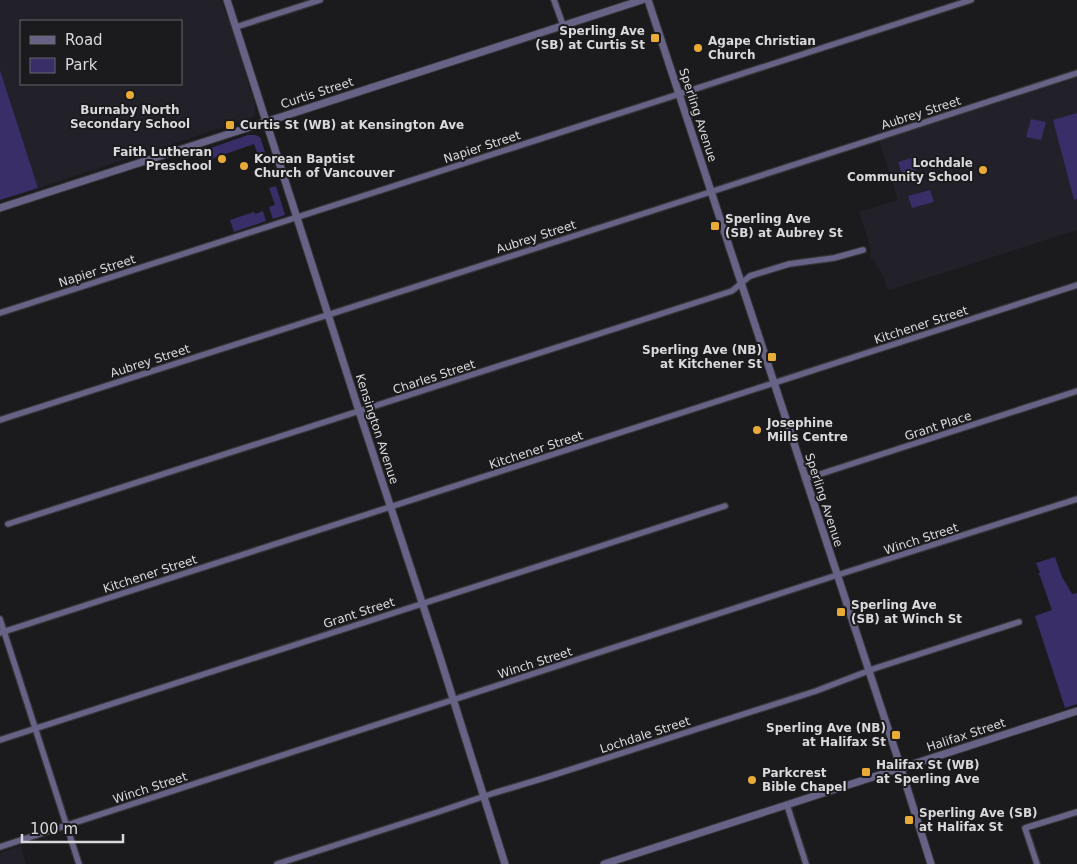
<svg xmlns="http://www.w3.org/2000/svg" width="1077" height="864" viewBox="0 0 1077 864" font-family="'DejaVu Sans',sans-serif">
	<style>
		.built { fill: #22212a; fill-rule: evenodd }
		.green { fill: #392e68 }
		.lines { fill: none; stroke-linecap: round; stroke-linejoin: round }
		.minor-casing { stroke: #363538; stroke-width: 8 }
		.tertiary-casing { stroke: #363538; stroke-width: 9 }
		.minor { stroke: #676386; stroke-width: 5.5 }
		.tertiary { stroke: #676386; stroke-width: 7 }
		.poi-dot { fill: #e8ab37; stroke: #1b1b1e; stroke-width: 2 }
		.labels { text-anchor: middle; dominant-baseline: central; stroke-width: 4; stroke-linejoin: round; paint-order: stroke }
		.poi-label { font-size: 12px; font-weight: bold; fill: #d9d8db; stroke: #1b1b1e; text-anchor: start }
		.street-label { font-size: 12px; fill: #d9d8db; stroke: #1b1b1e }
	</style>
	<rect width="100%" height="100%" fill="#1b1b1e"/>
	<g class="built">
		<path d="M0,0H221L227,18L230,21L255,106V113L252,118L248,119L38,188L0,70ZM21,21H181V84H21Z"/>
		<path d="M1077,77V230L890,290L887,288L884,278L874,261L870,257L871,249L859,212L898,200L879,140Z"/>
		<path d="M21,846L26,864H0V853Z"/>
	</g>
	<g class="green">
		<path d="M0,70L38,188L0,200Z"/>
		<path d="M1077,113V199L1074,200L1053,120Z"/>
		<path d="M1031,119L1046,122L1041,140L1026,137Z"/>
		<path d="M248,135H255L260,137L268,161L258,164L256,158L259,157L254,144L211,159L208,149Z"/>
		<path d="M915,157L918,165L912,180L905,184L898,162Z"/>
		<path d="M276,186L285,215L273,219L269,207L275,205L269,188Z"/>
		<path d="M930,190L934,202L912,208L908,196Z"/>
		<path d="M263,211L266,221L234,232L230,220L254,212L255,214Z"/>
		<path d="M1055,557L1062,577L1072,594L1077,593V704L1065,708L1035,616L1052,610L1040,576L1038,574L1040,573L1036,563Z"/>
	</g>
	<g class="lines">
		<defs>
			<g id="minor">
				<path d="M554,0L563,25"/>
				<path d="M236,27L320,0"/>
				<path d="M0,313L971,0"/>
				<path d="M0,420L661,208L1077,73"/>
				<path d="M805,479L1077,391"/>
				<path d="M8,524L732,291L750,276L789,264L834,258L863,250"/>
				<path d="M0,619L79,864"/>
				<path d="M0,633L1077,285"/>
				<path d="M0,740L725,506"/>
				<path d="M787,805L806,864"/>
				<path d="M0,847L828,578L1077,499"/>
				<path d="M277,864L438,812L494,793L544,778L816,691L876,668L1019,622"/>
				<path d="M1037,864L1025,828L1077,812"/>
			</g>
			<g id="tertiary">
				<path d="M227,0L359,411L438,651L505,864"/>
				<path d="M648,0L898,759L931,864"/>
				<path d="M0,208L642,0"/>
				<path d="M604,864L1077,711"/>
			</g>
		</defs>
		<use href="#minor" class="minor-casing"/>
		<use href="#tertiary" class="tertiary-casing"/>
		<use href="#minor" class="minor"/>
		<use href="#tertiary" class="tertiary"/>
	</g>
	<g class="poi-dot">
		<rect x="650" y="33" width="10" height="10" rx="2.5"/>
		<circle cx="698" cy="48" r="5"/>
		<circle cx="130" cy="95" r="5"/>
		<rect x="225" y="120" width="10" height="10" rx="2.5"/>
		<circle cx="222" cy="159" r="5"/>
		<circle cx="244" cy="166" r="5"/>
		<circle cx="983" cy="170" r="5"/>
		<rect x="710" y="221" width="10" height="10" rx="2.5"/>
		<rect x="767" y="352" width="10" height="10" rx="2.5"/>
		<circle cx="757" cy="430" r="5"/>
		<rect x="836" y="607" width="10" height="10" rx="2.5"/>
		<rect x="891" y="730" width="10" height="10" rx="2.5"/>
		<rect x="861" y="767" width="10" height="10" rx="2.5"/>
		<circle cx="752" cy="780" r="5"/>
		<rect x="904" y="815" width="10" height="10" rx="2.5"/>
	</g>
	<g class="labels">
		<g class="poi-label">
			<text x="645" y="31" text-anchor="end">Sperling Ave<tspan x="645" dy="14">(SB) at Curtis St</tspan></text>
			<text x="708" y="41">Agape Christian<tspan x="708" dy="14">Church</tspan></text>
			<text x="130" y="110" text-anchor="middle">Burnaby North<tspan x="130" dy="14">Secondary School</tspan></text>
			<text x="240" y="125">Curtis St (WB) at Kensington Ave</text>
			<text x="212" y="152" text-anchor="end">Faith Lutheran<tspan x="212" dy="14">Preschool</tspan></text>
			<text x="254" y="159">Korean Baptist<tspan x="254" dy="14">Church of Vancouver</tspan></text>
			<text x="973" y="163" text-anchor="end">Lochdale<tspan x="973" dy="14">Community School</tspan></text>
			<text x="725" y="219">Sperling Ave<tspan x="725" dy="14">(SB) at Aubrey St</tspan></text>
			<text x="762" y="350" text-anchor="end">Sperling Ave (NB)<tspan x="762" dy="14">at Kitchener St</tspan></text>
			<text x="767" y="423">Josephine<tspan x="767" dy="14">Mills Centre</tspan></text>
			<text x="851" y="605">Sperling Ave<tspan x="851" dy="14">(SB) at Winch St</tspan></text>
			<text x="886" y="728" text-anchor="end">Sperling Ave (NB)<tspan x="886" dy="14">at Halifax St</tspan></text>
			<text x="876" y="765">Halifax St (WB)<tspan x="876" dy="14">at Sperling Ave</tspan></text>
			<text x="762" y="773">Parkcrest<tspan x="762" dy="14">Bible Chapel</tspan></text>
			<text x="919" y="813">Sperling Ave (SB)<tspan x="919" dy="14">at Halifax St</tspan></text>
		</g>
		<g class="street-label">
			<text transform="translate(317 93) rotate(-18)">Curtis Street</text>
			<text transform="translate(921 113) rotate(-18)">Aubrey Street</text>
			<text transform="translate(698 115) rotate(72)">Sperling Avenue</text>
			<text transform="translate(482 147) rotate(-18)">Napier Street</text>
			<text transform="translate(536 237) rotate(-18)">Aubrey Street</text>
			<text transform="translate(97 271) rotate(-18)">Napier Street</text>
			<text transform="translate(921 325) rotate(-18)">Kitchener Street</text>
			<text transform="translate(150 361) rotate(-18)">Aubrey Street</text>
			<text transform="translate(434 377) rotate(-18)">Charles Street</text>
			<text transform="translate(938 426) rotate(-18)">Grant Place</text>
			<text transform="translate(377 429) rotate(72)">Kensington Avenue</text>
			<text transform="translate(536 450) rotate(-18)">Kitchener Street</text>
			<text transform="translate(824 500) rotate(72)">Sperling Avenue</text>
			<text transform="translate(921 539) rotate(-18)">Winch Street</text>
			<text transform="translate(150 574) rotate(-18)">Kitchener Street</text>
			<text transform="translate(359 613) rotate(-18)">Grant Street</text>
			<text transform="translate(535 663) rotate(-18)">Winch Street</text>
			<text transform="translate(645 735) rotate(-18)">Lochdale Street</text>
			<text transform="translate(966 735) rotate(-18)">Halifax Street</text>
			<text transform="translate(150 788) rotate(-18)">Winch Street</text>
		</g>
	</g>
	<rect x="20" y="20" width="162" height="65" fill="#1b1b1e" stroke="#67676a"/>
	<rect x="30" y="36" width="25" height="8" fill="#676386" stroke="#67676a"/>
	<text x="65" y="45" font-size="15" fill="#d9d8db">Road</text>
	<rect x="30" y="58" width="25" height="15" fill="#392e68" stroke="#67676a"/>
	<text x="65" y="70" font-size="15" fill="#d9d8db">Park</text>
	<path d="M22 834v8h101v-8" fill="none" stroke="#d9d8db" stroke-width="2.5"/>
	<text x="30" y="834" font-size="15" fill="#d9d8db" stroke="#1b1b1e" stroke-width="4" paint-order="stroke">100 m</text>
</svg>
